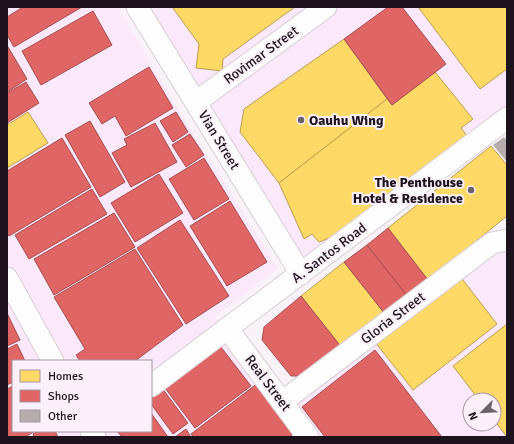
<svg xmlns="http://www.w3.org/2000/svg" width="514" height="444" viewBox="0 0 514 444" font-family="Signika,sans-serif">
	<style>
		.built { fill: #fbe8fa; fill-rule: evenodd }
		.homes { fill: #ffd966; stroke: #bb9e50 }
		.shops { fill: #e06666; stroke: #a64d50 }
		.building { fill: #b5adab }
		.lines { fill: none; stroke-linecap: round; stroke-linejoin: round }
		.street-casing { stroke: #d7ced6; stroke-width: 23 }
		.street { stroke: #fefdfe; stroke-width: 21 }
		.poi-dot { fill: #6a616a; stroke: #fcf0fb; stroke-width: 1.5 }
		.labels { text-anchor: middle; dominant-baseline: central; stroke-width: 4; stroke-linejoin: round; paint-order: stroke }
		.street-label { font-size: 14px; fill: #1d131d; stroke: #fcf0fb }
		.poi-label { font-size: 14px; font-weight: bold; fill: #1d131d; stroke: #fcf0fb; text-anchor: start }
	</style>
	<rect width="100%" height="100%" fill="#f9f3f9"/>
	<g class="built">
		<path d="M7,7H118L176,106L278,268L215,317L303,437H7ZM13,361H151V431H13Z"/>
		<path d="M128,7H507V119L298,276Z"/>
		<path d="M507,229V437H320L290,398ZM470,400H494V424H470Z"/>
	</g>
	<g class="homes">
		<path d="M172,7H295L223,59L222,71L196,68L199,44Z"/>
		<path d="M418,7H507V69L480,89Z"/>
		<path d="M344,39L387,99L279,183L240,132L244,109Z"/>
		<path d="M435,72L473,119L461,128L471,141L332,237L319,242L312,234L304,239L279,183L387,99L392,105Z"/>
		<path d="M28,112L48,143L7,168V125Z"/>
		<path d="M491,146L507,165V216L428,280L388,228Z"/>
		<path d="M344,262L385,314L342,348L301,296Z"/>
		<path d="M456,271L497,324L413,390L371,337Z"/>
		<path d="M507,324V437L494,420V400H479L453,366Z"/>
	</g>
	<g class="shops">
		<path d="M23,7H82L14,47L7,35V17Z"/>
		<path d="M388,7H402L446,64L392,105L344,39Z"/>
		<path d="M93,11L112,45L41,85L22,51Z"/>
		<path d="M8,47L27,79L7,92V48Z"/>
		<path d="M149,67L173,108L126,136L115,116L102,124L89,103Z"/>
		<path d="M26,82L39,103L7,123V93Z"/>
		<path d="M176,112L188,132L173,142L160,121Z"/>
		<path d="M90,121L125,182L100,197L65,135Z"/>
		<path d="M155,123L177,162L131,187L112,153L127,145L124,139Z"/>
		<path d="M190,134L204,155L186,167L172,145Z"/>
		<path d="M62,138L91,187L9,236L7,233V171Z"/>
		<path d="M204,158L229,199L194,220L169,179Z"/>
		<path d="M159,174L183,213L135,242L111,203Z"/>
		<path d="M92,189L107,214L29,259L15,235Z"/>
		<path d="M230,201L267,262L227,286L190,226Z"/>
		<path d="M114,213L135,247L54,295L34,259Z"/>
		<path d="M180,220L229,296L186,324L137,248Z"/>
		<path d="M388,228L428,280L407,296L367,245Z"/>
		<path d="M367,245L407,296L385,314L344,262Z"/>
		<path d="M135,249L183,325L135,361H80L76,355L85,349L54,297Z"/>
		<path d="M301,296L342,348L305,376H291L262,340L264,327Z"/>
		<path d="M7,313L20,340L7,346Z"/>
		<path d="M217,342L251,386L195,428L162,384Z"/>
		<path d="M17,344L25,361H13V382L7,385V349Z"/>
		<path d="M375,350L442,437H325L302,407Z"/>
		<path d="M258,383L296,432L289,437H194L191,434Z"/>
		<path d="M13,386V431H35L25,437H7V389Z"/>
		<path d="M162,388L188,423L173,434L151,404V395Z"/>
		<path d="M151,413L168,437H122L117,431H151Z"/>
		<path d="M186,429L191,437H175Z"/>
		<path d="M38,431H55L58,437H34L33,434Z"/>
	</g>
	<path class="building" d="M504,137L507,141V162L493,145Z"/>
	<g class="lines">
		<defs>
			<g id="street">
				<path d="M137,7L301,274"/>
				<path d="M196,102L326,7"/>
				<path d="M7,278L53,361"/>
				<path d="M227,328L308,437"/>
				<path d="M151,386L507,118"/>
				<path d="M282,402L492,243L507,240"/>
				<path d="M91,431L95,437"/>
			</g>
		</defs>
		<use href="#street" class="street-casing"/>
		<use href="#street" class="street"/>
	</g>
	<g class="poi-dot">
		<circle cx="301" cy="120" r="4"/>
		<circle cx="471" cy="190" r="4"/>
	</g>
	<g class="labels">
		<g class="street-label">
			<text transform="translate(261 55) rotate(-36)">Rovimar Street</text>
			<text transform="translate(219 140) rotate(59)">Vian Street</text>
			<text transform="translate(329 253) rotate(-37)">A. Santos Road</text>
			<text transform="translate(393 318) rotate(-37)">Gloria Street</text>
			<text transform="translate(268 383) rotate(53)">Real Street</text>
		</g>
		<g class="poi-label">
			<text x="309" y="120">Oauhu Wing</text>
			<text x="463" y="182" text-anchor="end">The Penthouse<tspan x="463" dy="16">Hotel &amp; Residence</tspan></text>
		</g>
	</g>
	<rect width="514" height="444" fill="none" stroke="#1d131d" stroke-width="16"/>
	<rect x="12" y="360" width="140" height="72" fill="#fcf0fb" stroke="#a398a2"/>
	<rect x="20" y="370" width="20" height="12" fill="#ffd966" stroke="#a398a2"/>
	<text x="48" y="380" font-size="12" fill="#1d131d">Homes</text>
	<rect x="20" y="390" width="20" height="12" fill="#e06666" stroke="#a398a2"/>
	<text x="48" y="400" font-size="12" fill="#1d131d">Shops</text>
	<rect x="20" y="410" width="20" height="12" fill="#b5adab" stroke="#a398a2"/>
	<text x="48" y="420" font-size="12" fill="#1d131d">Other</text>
	<g transform="translate(482 412) rotate(246)"><circle r="19" fill="#fcf0fb" stroke="#a398a2"/>
	<path d="M0-3L7 15L0 10L-7 15Z" fill="#6a616a"/>
	<text y="-6" font-size="11" font-weight="bold" text-anchor="middle" fill="#1d131d">N</text>
	</g>
</svg>
